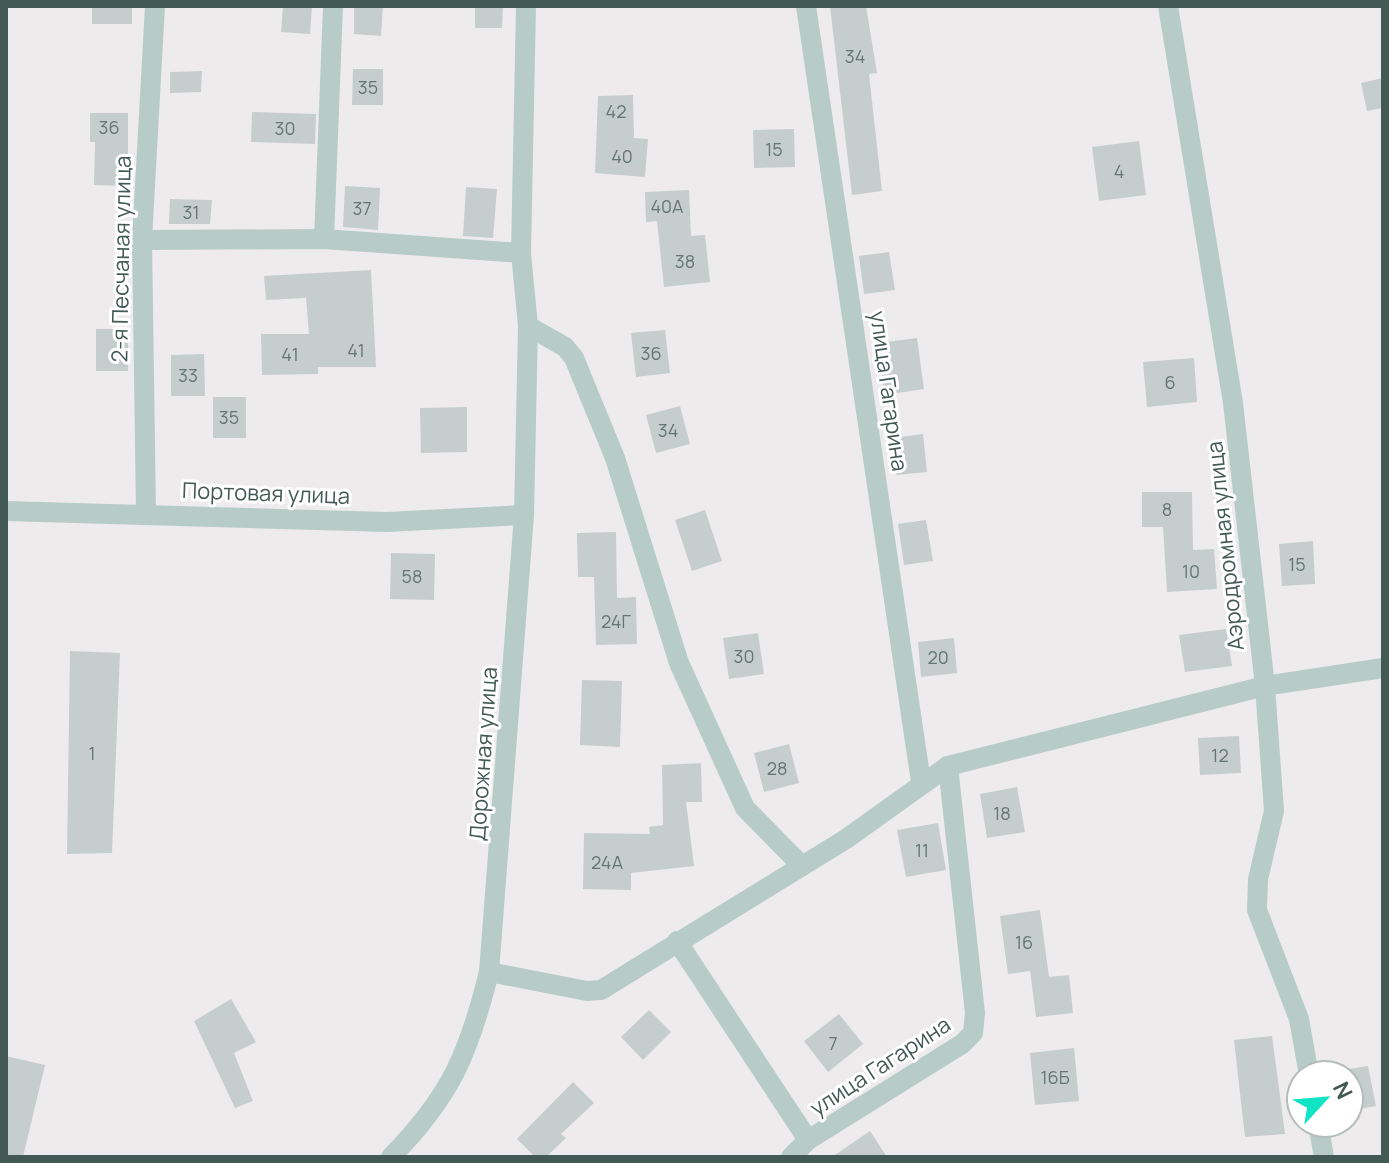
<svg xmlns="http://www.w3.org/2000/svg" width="1389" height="1163" viewBox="0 0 1389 1163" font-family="Manrope,sans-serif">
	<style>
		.building { fill: #c5cecd }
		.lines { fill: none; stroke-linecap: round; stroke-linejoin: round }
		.minor { stroke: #b8ccc7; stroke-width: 20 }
		.labels { text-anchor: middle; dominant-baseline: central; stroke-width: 6; stroke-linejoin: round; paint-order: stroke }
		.number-label { font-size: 18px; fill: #647672 }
		.street-label { font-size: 22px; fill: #435954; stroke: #fff }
	</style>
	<rect width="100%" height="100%" fill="#eeebed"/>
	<g class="building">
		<rect x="92" y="6" width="40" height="18"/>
		<path d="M283,6H312L310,34L281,32Z"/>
		<path d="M354,6H383L381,36L354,34Z"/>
		<path d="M475,6H503L502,28H475Z"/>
		<path d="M830,6H866L877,73L869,74L882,191L852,195Z"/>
		<path d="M353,69H383V105H352Z"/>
		<path d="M202,71L201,92L170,93V72Z"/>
		<path d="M1383,78V108L1367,111L1361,83Z"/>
		<path d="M633,95L634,138L648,139L645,177L595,173L598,96Z"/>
		<path d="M252,112L316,114L315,144L251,142Z"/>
		<path d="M90,113H128V186L94,185L95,142H90Z"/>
		<path d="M794,129L795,167L754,168L753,130Z"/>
		<path d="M1139,141L1146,195L1099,201L1092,147Z"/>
		<path d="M345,186L380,188L378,230L343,227Z"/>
		<path d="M466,187L497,189L493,238L463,236Z"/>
		<path d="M689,190L691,236L705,235L710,282L664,287L657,221L646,222L645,192Z"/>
		<path d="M170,199L212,200L210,224H169Z"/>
		<path d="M889,252L895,290L864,294L859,256Z"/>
		<path d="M371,270L376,367H318V374L262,375L261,334H309L306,298L266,300L264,276Z"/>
		<rect x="96" y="329" width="32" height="42"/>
		<path d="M665,330L670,373L636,377L631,333Z"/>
		<path d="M917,338L924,389L884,395L878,343Z"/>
		<path d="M204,354L205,396H171V355Z"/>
		<path d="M1194,358L1197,402L1147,407L1143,362Z"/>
		<rect x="213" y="397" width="33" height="41"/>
		<path d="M680,406L690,444L656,453L646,415Z"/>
		<path d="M467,407V452L421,453L420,408Z"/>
		<path d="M923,434L927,472L896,475L892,438Z"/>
		<path d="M1142,492H1192L1193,550L1214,549L1217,589L1167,592L1163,527H1142Z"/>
		<path d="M705,510L722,561L692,571L675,520Z"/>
		<path d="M926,520L933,561L904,565L898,524Z"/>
		<path d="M616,532L617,598L636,597L637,644L596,645L594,577H578L577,533Z"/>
		<path d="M1313,541L1315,584L1282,586L1279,544Z"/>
		<path d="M391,553L435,554L434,600L390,599Z"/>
		<path d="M1226,629L1232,666L1185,672L1179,635Z"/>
		<path d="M758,633L764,674L729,679L723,638Z"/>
		<path d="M954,638L957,673L921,677L918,642Z"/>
		<path d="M70,651L120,653L112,853L67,854Z"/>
		<path d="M582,680L622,681L620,747L580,745Z"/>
		<path d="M1239,736L1241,773L1200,775L1198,738Z"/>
		<path d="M789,744L799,783L764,792L754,753Z"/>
		<path d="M701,763L702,802H686L694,866L631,873V890L583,889L584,833L650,834L649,827L663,825L662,765Z"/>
		<path d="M1017,787L1025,832L987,838L980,794Z"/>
		<path d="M938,823L946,870L906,877L897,830Z"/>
		<path d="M1040,910L1049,977L1069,975L1073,1013L1036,1017L1030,971L1008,974L1000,916Z"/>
		<path d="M231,999L256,1042L234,1053L253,1101L235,1108L194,1021Z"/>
		<path d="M649,1010L671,1032L643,1060L621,1037Z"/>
		<path d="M839,1014L863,1044L828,1072L804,1041Z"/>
		<path d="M1272,1036L1285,1134L1245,1137L1234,1040Z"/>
		<path d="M1074,1048L1079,1101L1035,1105L1030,1053Z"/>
		<path d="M6,1056L45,1065L23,1157H6Z"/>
		<path d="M1368,1066L1376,1106L1349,1111V1069Z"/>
		<path d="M573,1082L594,1103L561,1134L566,1138L546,1157H535L517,1139Z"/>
		<path d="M870,1131L887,1157H832Z"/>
	</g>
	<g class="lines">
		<g class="minor">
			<path d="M806,6L921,782"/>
			<path d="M1168,6L1233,403L1265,686L1274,811L1258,879L1257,910L1299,1019L1309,1075"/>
			<path d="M324,239L333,6"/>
			<path d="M142,240L324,239L521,253"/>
			<path d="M528,326L565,347L574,358L615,458L679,663L745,808L802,866"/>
			<path d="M6,511L387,522L524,515"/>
			<path d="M146,513L142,240L155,6"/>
			<path d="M677,941L808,1140"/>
			<path d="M489,972L587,991L601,990L846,839L948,766L1265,686L1383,668"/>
			<path d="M1318,1123L1324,1157"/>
			<path d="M391,1157C451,1096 469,1053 489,972L524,515L528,326L521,253L526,6"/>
			<path d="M791,1157L808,1140L962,1044L973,1033L975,1013L948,766"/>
		</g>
	</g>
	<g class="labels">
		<g class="number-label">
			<text x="855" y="56">34</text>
			<text x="368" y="87">35</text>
			<text x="616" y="111">42</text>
			<text x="109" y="127">36</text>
			<text x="285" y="128">30</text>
			<text x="774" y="149">15</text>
			<text x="622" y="156">40</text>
			<text x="1119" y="171">4</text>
			<text x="667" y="206">40А</text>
			<text x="362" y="208">37</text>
			<text x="191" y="212">31</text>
			<text x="685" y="261">38</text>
			<text x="356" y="350">41</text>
			<text x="651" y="353">36</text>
			<text x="290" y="354">41</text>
			<text x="188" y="375">33</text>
			<text x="1170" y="382">6</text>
			<text x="229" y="417">35</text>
			<text x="668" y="430">34</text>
			<text x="1167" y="509">8</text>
			<text x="1297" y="564">15</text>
			<text x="1191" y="571">10</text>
			<text x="412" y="576">58</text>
			<text x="616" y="621">24Г</text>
			<text x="744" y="656">30</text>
			<text x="938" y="657">20</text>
			<text x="92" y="753">1</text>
			<text x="1220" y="755">12</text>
			<text x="777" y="768">28</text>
			<text x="1002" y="813">18</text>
			<text x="922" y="850">11</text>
			<text x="607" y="862">24А</text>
			<text x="1024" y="942">16</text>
			<text x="833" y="1043">7</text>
			<text x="1055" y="1077">16Б</text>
		</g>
		<g class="street-label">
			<text transform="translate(121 259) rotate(-89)">2-я Песчаная улица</text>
			<text transform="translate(889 391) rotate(82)">улица Гагарина</text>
			<text transform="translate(266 493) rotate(2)">Портовая улица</text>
			<text transform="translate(1225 546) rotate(-96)">Аэродромная улица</text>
			<text transform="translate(483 754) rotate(-86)">Дорожная улица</text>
			<text transform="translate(880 1066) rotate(-33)">улица Гагарина</text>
		</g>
	</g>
	<rect width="1389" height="1163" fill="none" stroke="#435954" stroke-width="16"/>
	<g transform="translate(1325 1099) rotate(64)"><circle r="38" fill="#ffffff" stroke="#b4bdbb" stroke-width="2"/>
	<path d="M0-6L14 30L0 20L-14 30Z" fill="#10e4c4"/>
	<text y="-12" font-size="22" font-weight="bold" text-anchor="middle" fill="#435954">N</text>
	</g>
</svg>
